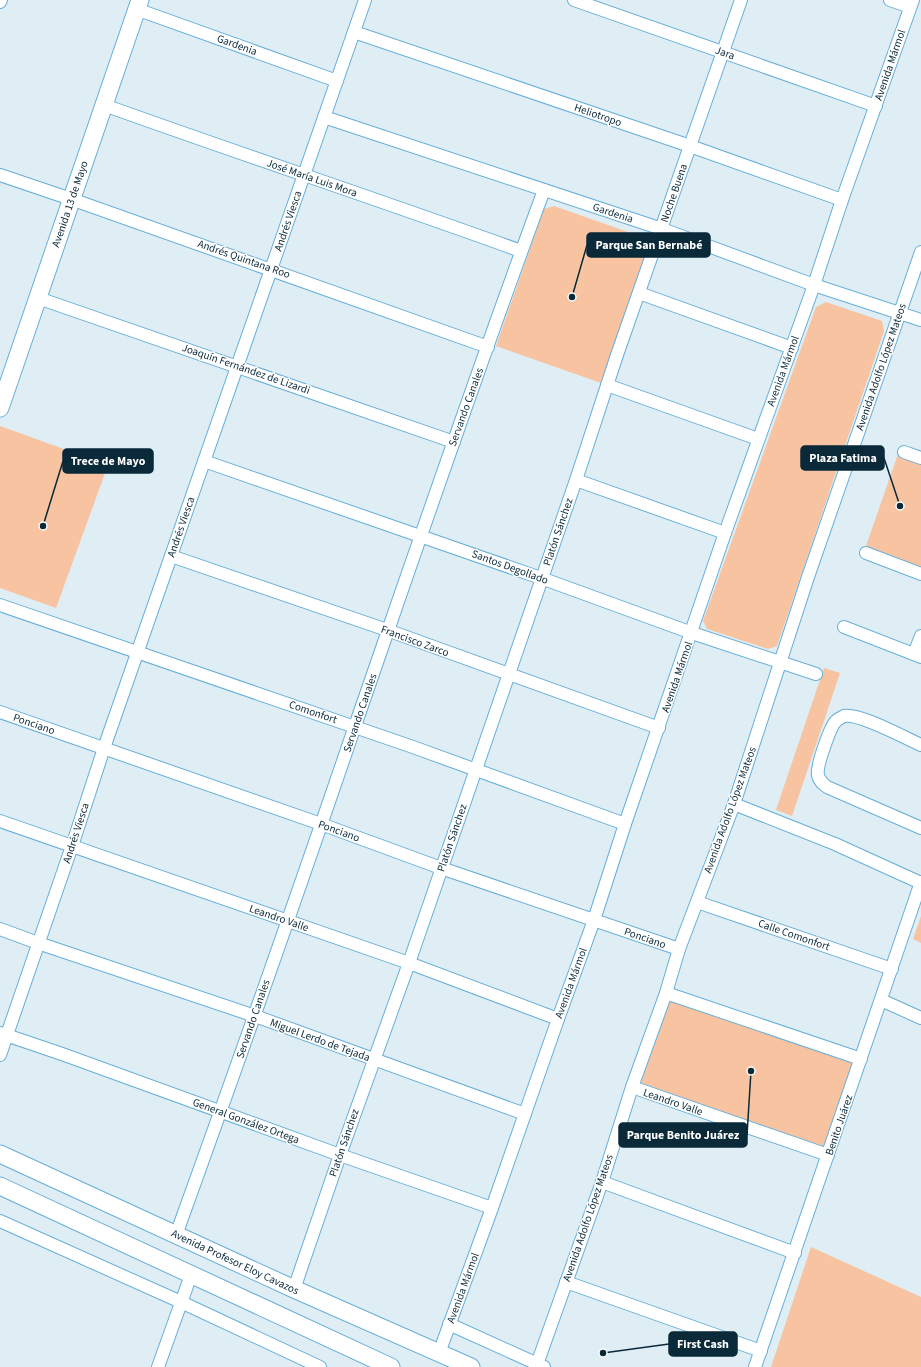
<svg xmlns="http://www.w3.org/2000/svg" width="921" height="1367" viewBox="0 0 921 1367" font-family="'Source Sans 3',sans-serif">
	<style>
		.green { fill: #f7c3a0 }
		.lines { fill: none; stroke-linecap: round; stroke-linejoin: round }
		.street-casing { stroke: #67afd8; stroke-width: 14 }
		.secondary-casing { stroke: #67afd8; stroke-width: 19 }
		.street { stroke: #fff; stroke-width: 12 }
		.secondary { stroke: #fff; stroke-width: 17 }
		.labels { text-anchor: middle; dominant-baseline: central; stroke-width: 3; stroke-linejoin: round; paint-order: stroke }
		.street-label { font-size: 11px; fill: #0a2939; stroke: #fff }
		.leader { fill: none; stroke: #0a2939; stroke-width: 1.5 }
		.callout-dot { fill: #0a2939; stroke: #fff; stroke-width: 1.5 }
		.callout { fill: #0a2939; stroke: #0a2939; stroke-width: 1.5 }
		.callout-label { font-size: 12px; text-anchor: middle; font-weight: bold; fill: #fff }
	</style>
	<rect width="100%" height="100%" fill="#dfedf5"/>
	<g class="green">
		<path d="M554,206L645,238L648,249L601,383L496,346L544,209Z"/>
		<path d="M826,302L882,321L884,331L777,646L768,649L707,629L703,621L816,307Z"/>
		<path d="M0,426L108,465L56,608L0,588Z"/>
		<path d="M898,454L921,462V570L865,549Z"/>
		<path d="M824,668L840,673L792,816L776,810Z"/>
		<path d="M921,916V943L913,939Z"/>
		<path d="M671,997L861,1059L826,1151L641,1083Z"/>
		<path d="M811,1247L921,1297V1367H771Z"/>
	</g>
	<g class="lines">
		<defs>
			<g id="street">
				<path d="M574,0L876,106"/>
				<path d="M890,0L910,7"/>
				<path d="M0,2L1,0"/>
				<path d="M136,9L337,81"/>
				<path d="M354,32L690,146L842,200"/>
				<path d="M104,105C243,155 383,201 521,251"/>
				<path d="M324,117L662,229L814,285L921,320"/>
				<path d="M0,175L71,199L488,347"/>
				<path d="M639,293L792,348"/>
				<path d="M38,298L454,442"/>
				<path d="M607,385L758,439"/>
				<path d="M904,452L921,458"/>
				<path d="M204,461L541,578L692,633L816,674"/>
				<path d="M576,480L725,533"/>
				<path d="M866,553L921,574"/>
				<path d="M171,556L387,630L659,728"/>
				<path d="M0,605L413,747L625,824"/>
				<path d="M844,627L921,657"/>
				<path d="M914,654L921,636"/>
				<path d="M0,712L321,824L441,868L679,949"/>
				<path d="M921,745C905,738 860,713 844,716C842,717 838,719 836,721C830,727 816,767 818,775C819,781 823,784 827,787L921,828"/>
				<path d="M734,804L835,844L921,883"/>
				<path d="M0,821L409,963L558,1019"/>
				<path d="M697,902L892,969"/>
				<path d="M0,929L38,943L255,1016L525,1114"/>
				<path d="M666,993L861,1059"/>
				<path d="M881,1000L921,1018"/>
				<path d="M0,1033L62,1054L340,1155L492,1208"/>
				<path d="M0,1055L72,846L104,748L365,0"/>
				<path d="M632,1087L828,1155"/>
				<path d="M602,1182L795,1253"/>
				<path d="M0,1221L181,1302L320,1367"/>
				<path d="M176,1235C237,1066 297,896 355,726C417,547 478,368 544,190"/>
				<path d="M566,1282L761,1351"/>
				<path d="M294,1289L340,1155L409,963L576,480L617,355L741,0"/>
				<path d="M449,1324L544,1367"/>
				<path d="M439,1353L492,1208L558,1019L594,920L625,824L725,533L814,285L842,200L913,0"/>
				<path d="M158,1367L191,1275"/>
				<path d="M536,1367L602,1182L632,1087L666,993L679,949L734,804L808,577L921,252"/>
				<path d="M755,1367L921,882"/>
			</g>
			<g id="secondary">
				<path d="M0,408L140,0"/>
				<path d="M0,1154L294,1289L471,1367"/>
				<path d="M0,1186L391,1367"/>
			</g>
		</defs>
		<use href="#street" class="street-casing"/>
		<use href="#secondary" class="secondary-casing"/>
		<use href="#street" class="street"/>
		<use href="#secondary" class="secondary"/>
	</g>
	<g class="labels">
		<g class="street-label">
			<text transform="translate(237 45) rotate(20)">Gardenia</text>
			<text transform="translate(725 53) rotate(19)">Jara</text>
			<text transform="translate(890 65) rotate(-71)">Avenida Mármol</text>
			<text transform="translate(598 115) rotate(19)">Heliotropo</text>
			<text transform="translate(312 178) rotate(19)">José María Luis Mora</text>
			<text transform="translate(674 193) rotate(-71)">Noche Buena</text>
			<text transform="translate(70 204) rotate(-71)">Avenida 13 de Mayo</text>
			<text transform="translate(613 213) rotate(18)">Gardenia</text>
			<text transform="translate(288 221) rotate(-71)">Andrés Viesca</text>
			<text transform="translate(244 259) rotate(19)">Andrés Quintana Roo</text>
			<text transform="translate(881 367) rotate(-71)">Avenida Adolfo López Mateos</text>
			<text transform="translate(246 369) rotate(19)">Joaquín Fernández de Lizardi</text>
			<text transform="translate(783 371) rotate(-70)">Avenida Mármol</text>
			<text transform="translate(466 407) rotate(-70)">Servando Canales</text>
			<text transform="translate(181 527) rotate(-71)">Andrés Viesca</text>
			<text transform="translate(558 532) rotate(-71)">Platón Sánchez</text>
			<text transform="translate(510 567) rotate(20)">Santos Degollado</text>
			<text transform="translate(415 641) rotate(20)">Francisco Zarco</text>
			<text transform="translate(677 677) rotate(-71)">Avenida Mármol</text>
			<text transform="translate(313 712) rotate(19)">Comonfort</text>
			<text transform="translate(360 713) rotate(-71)">Servando Canales</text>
			<text transform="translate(34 724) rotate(19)">Ponciano</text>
			<text transform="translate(730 810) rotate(-70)">Avenida Adolfo López Mateos</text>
			<text transform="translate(339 831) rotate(20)">Ponciano</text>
			<text transform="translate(76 833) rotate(-72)">Andrés Viesca</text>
			<text transform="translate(452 838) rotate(-71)">Platón Sánchez</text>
			<text transform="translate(279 918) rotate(19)">Leandro Valle</text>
			<text transform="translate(794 935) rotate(19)">Calle Comonfort</text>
			<text transform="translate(645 938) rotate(19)">Ponciano</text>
			<text transform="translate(571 983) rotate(-70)">Avenida Mármol</text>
			<text transform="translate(253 1019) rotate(-71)">Servando Canales</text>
			<text transform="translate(320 1040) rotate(20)">Miguel Lerdo de Tejada</text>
			<text transform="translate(673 1102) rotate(19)">Leandro Valle</text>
			<text transform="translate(246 1121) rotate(20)">General González Ortega</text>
			<text transform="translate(839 1125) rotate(-71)">Benito Juárez</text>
			<text transform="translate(344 1143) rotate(-71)">Platón Sánchez</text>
			<text transform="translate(588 1218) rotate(-71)">Avenida Adolfo López Mateos</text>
			<text transform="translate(235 1262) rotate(25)">Avenida Profesor Eloy Cavazos</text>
			<text transform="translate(463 1288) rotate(-70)">Avenida Mármol</text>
		</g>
	</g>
	<path class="leader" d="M572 297L587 245M900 506L884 458M43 526L63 461M751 1071L747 1135M603 1353L669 1344"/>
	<g class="callout-dot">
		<circle cx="572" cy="297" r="4"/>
		<circle cx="900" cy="506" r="4"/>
		<circle cx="43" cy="526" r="4"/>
		<circle cx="751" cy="1071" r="4"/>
		<circle cx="603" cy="1353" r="4"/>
	</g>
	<g class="callout">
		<rect x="587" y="233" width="123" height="24" rx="4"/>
		<rect x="801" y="446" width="83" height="24" rx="4"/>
		<rect x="63" y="449" width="90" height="24" rx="4"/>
		<rect x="619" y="1123" width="128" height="24" rx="4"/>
		<rect x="669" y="1332" width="68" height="24" rx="4"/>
	</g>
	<g class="callout-label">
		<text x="649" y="249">Parque San Bernabé</text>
		<text x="843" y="462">Plaza Fatima</text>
		<text x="108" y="465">Trece de Mayo</text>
		<text x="683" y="1139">Parque Benito Juárez</text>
		<text x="703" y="1348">First Cash</text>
	</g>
</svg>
